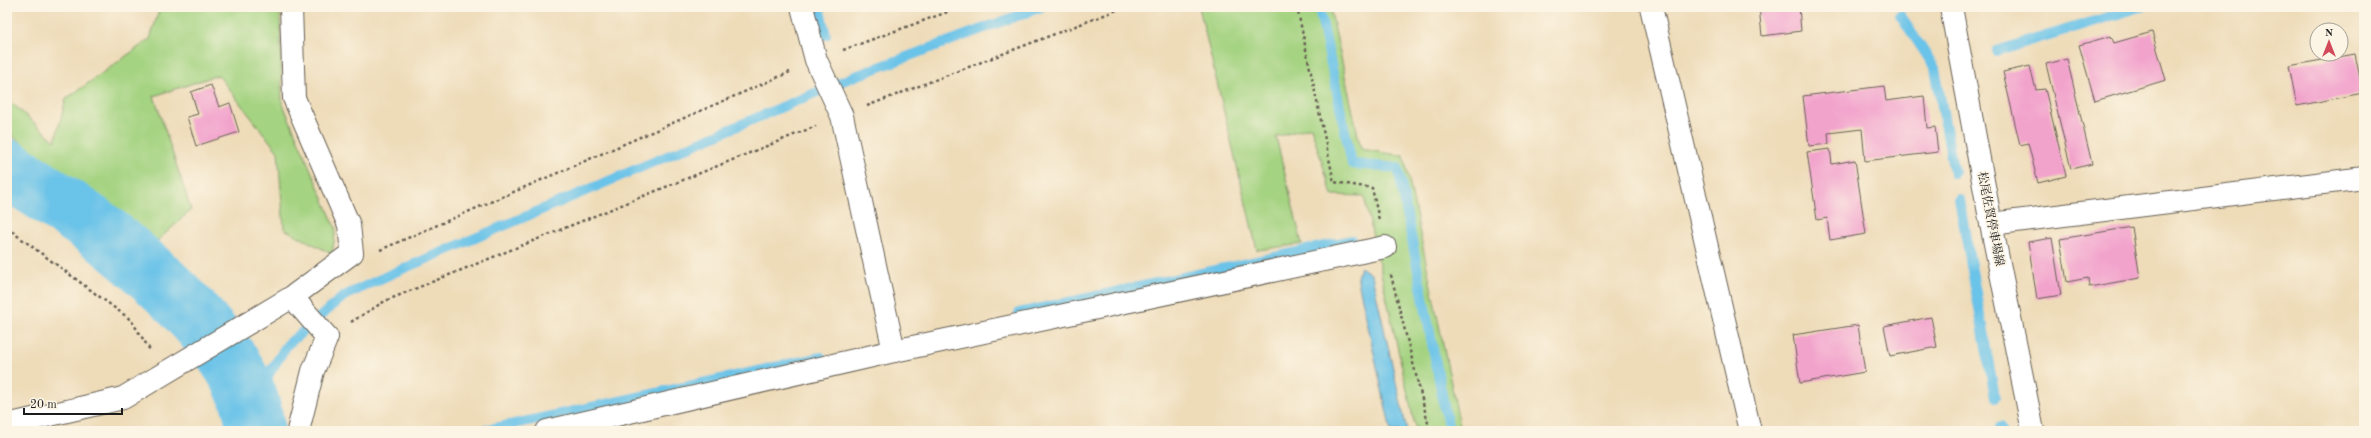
<svg xmlns="http://www.w3.org/2000/svg" width="2371" height="438" viewBox="0 0 2371 438" font-family="'Old Standard TT','Noto Serif JP',serif">
	<style>
		.green { fill: #a4d381; stroke: #60784e }
		.water { fill: #6bc3e8; stroke: #447082 }
		.lines { fill: none; stroke-linecap: round; stroke-linejoin: round }
		.stream { stroke: #6bc3e8; stroke-width: 10 }
		.river { stroke: #6bc3e8; stroke-width: 59 }
		.building { fill: #f2a3cc }
		.minor-casing { stroke: #665f53; stroke-width: 24 }
		.secondary-casing { stroke: #665f53; stroke-width: 24 }
		.path { stroke: #665f53; stroke-width: 2.5; stroke-dasharray: 3 3; stroke-linecap: butt }
		.minor { stroke: #fff; stroke-width: 22 }
		.secondary { stroke: #fff; stroke-width: 22 }
		.labels { text-anchor: middle; dominant-baseline: central; stroke-width: 3.5; stroke-linejoin: round; paint-order: stroke }
		.street-label { font-size: 12px; fill: #1c1c1c; stroke: #fcf5e5 }
	</style>
	<rect width="100%" height="100%" fill="#fcf5e5"/>
	<filter id="ink" filterUnits="userSpaceOnUse"><feTurbulence type="fractalNoise" baseFrequency=".025" numOctaves="2"/><feDisplacementMap in="SourceGraphic" scale="8" xChannelSelector="R" yChannelSelector="G"/><feConvolveMatrix kernelMatrix="1 2 1 2 8 2 1 2 1" color-interpolation-filters="sRGB"/></filter>
	<filter id="wash" filterUnits="userSpaceOnUse"><feTurbulence type="fractalNoise" baseFrequency=".012" numOctaves="4" result="noise"/><feDisplacementMap in="SourceGraphic" scale="16" xChannelSelector="R" yChannelSelector="G"/><feGaussianBlur stdDeviation="0.9" result="paint"/><feColorMatrix in="noise" values="0 0 0 0 0 0 0 0 0 0 0 0 0 0 0 0 0 1.4 0 .05"/><feComposite in="paint" operator="in"/></filter>
	<g filter="url(#wash)">
		<rect width="100%" height="100%" fill="#eedcb9"/>
		<g class="green">
			<path d="M160,7H280L282,102L336,229L332,254L284,229L278,152L218,75L154,96L191,210L154,244L7,132V99L55,141L66,99L150,39Z"/>
			<path d="M1199,7H1330L1361,149L1404,156L1461,431H1416L1364,196L1332,195L1311,127L1276,137L1302,244L1257,250Z"/>
		</g>
		<path class="water" d="M1361,267L1372,275L1407,431H1391L1357,276Z"/>
		<g class="lines">
			<g class="stream">
				<path d="M819,7L826,35"/>
				<path d="M1319,7L1352,164L1398,168L1449,431"/>
				<path d="M1900,15L1935,68L1954,173"/>
				<path d="M1996,51L2141,7"/>
				<path d="M1959,199L1995,397"/>
				<path d="M1019,313L1352,240"/>
				<path d="M255,422L264,382L287,345L344,296L391,274L850,78L1041,7"/>
				<path d="M2000,427L2001,431"/>
				<path d="M481,431L821,357"/>
			</g>
			<path class="river" d="M7,168C40,191 76,212 108,237C159,278 254,360 255,431"/>
		</g>
		<g id="blocks">
			<g class="building">
				<path d="M1759,7H1799L1801,31L1762,36Z"/>
				<path d="M2152,32L2166,80L2095,101L2079,45L2111,36L2114,43Z"/>
				<path d="M2355,54L2363,93L2297,106L2289,66Z"/>
				<path d="M2067,59L2092,164L2071,169L2046,64Z"/>
				<path d="M2030,66L2036,90L2045,89L2066,176L2038,183L2028,143L2020,145L2003,72Z"/>
				<path d="M211,85L219,107L230,103L239,132L196,146L187,117L198,114L191,92Z"/>
				<path d="M1884,86L1886,101L1924,96L1927,128L1935,127L1938,152L1865,161L1862,129L1828,133L1829,144L1809,146L1803,96Z"/>
				<path d="M1830,149L1832,164L1855,160L1866,234L1830,240L1827,218L1817,220L1807,152Z"/>
				<path d="M2132,227L2140,278L2089,287L2088,278L2067,282L2060,239Z"/>
				<path d="M2052,238L2061,295L2037,299L2028,242Z"/>
				<path d="M1931,317L1937,347L1890,356L1884,326Z"/>
				<path d="M1858,325L1865,372L1800,383L1793,335Z"/>
			</g>
		</g>
	</g>
	<g filter="url(#ink)">
		<use href="#blocks" fill-opacity="0" stroke="#665f53" stroke-width="1"/>
		<g class="lines">
			<defs>
				<g id="minor">
					<path d="M802,7L816,60L842,116L894,351"/>
					<path d="M1651,7L1750,431"/>
					<path d="M1991,224L2364,178"/>
					<path d="M292,297L327,337L313,371L298,431"/>
					<path d="M7,425L123,398L292,297L352,253L349,225L294,98L291,7"/>
					<path d="M547,431L894,351L1385,247"/>
				</g>
				<path id="secondary" d="M1951,7L1991,224L2033,431"/>
			</defs>
			<use href="#minor" class="minor-casing"/>
			<use href="#secondary" class="secondary-casing"/>
			<g class="path">
				<path d="M1297,7L1334,182L1372,188L1379,220"/>
				<path d="M843,50L961,7"/>
				<path d="M867,106L1125,7"/>
				<path d="M7,228L131,320L150,350"/>
				<path d="M380,250L790,72"/>
				<path d="M1391,275L1430,431"/>
				<path d="M351,322L385,301L816,126"/>
			</g>
			<use href="#minor" class="minor"/>
			<use href="#secondary" class="secondary"/>
		</g>
	</g>
	<g class="labels">
		<g class="street-label">
			<text transform="translate(1990 219) rotate(79)">松尾佐賀停車場線</text>
		</g>
	</g>
	<rect width="2371" height="438" fill="none" stroke="#fcf5e5" stroke-width="24"/>
	<g transform="translate(2329 42)"><circle r="19" fill="#fcf5e5" stroke="#a29e95"/>
	<path d="M0-3L7 15L0 10L-7 15Z" fill="#d1495b"/>
	<text y="-6" font-size="11" font-weight="bold" text-anchor="middle" fill="#1c1c1c">N</text>
	</g>
	<path d="M24 408v6h98v-6" fill="none" stroke="#1c1c1c" stroke-width="2"/>
	<text x="30" y="408" font-size="12" fill="#1c1c1c" stroke="#fcf5e5" stroke-width="3" paint-order="stroke">20 m</text>
</svg>
